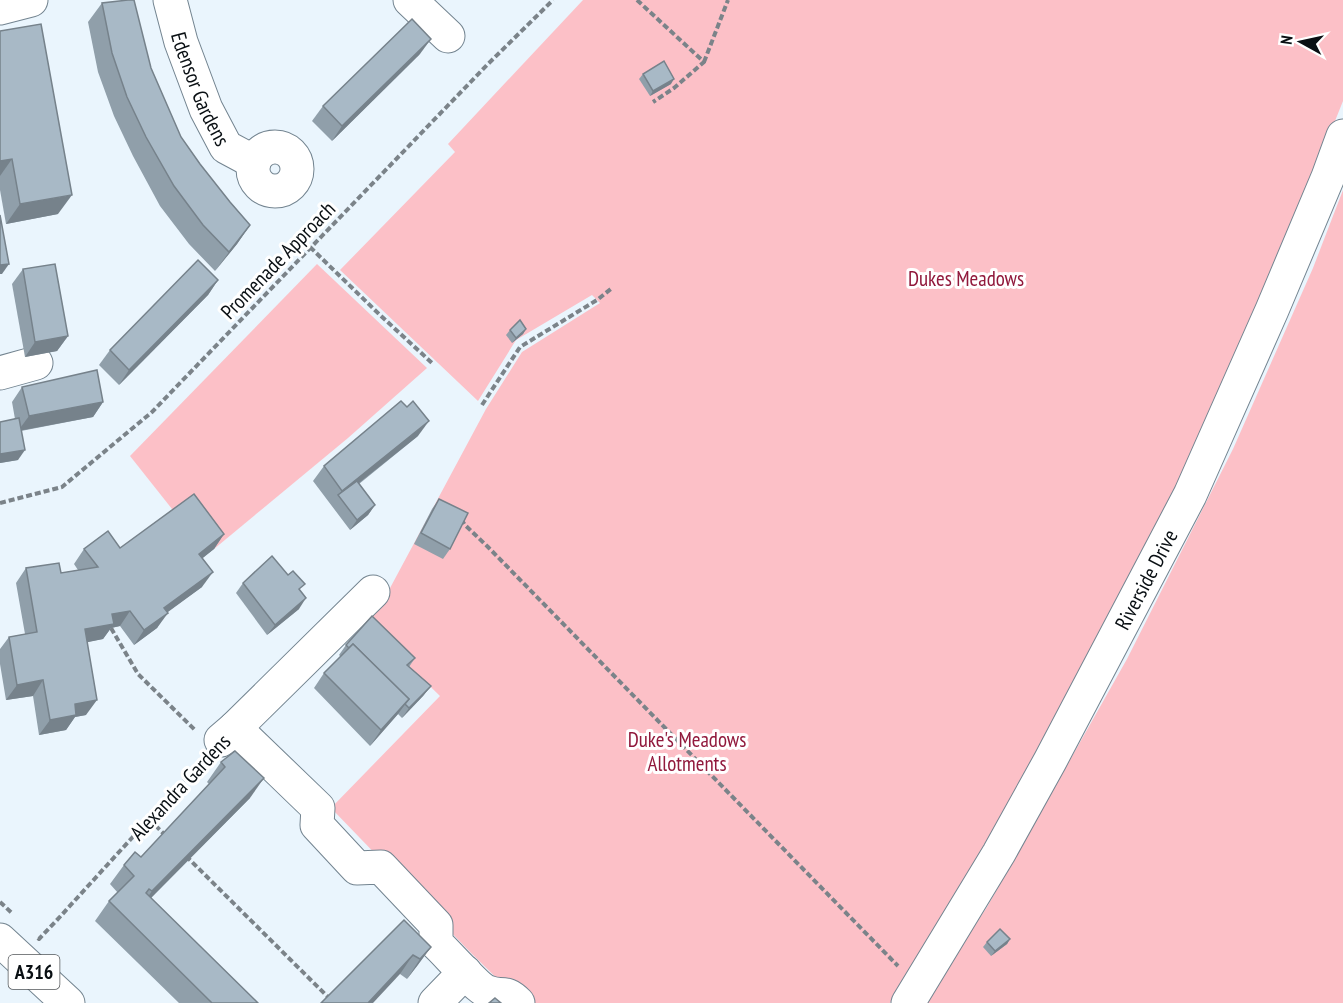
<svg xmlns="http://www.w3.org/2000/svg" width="1343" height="1003" viewBox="0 0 1343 1003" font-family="'PT Sans Narrow',sans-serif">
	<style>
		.green { fill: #fcc0c7 }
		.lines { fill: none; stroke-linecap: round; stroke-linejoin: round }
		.minor-casing { stroke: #738490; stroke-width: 35 }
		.highway-casing { stroke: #738490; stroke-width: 35 }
		.path { stroke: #7b8389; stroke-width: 4; stroke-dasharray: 6 3; stroke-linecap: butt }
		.minor { stroke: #fff; stroke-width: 33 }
		.highway { stroke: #fff; stroke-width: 33 }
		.wall { fill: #909faa }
		.shaded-wall { fill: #76828b }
		.building { fill: #a8b9c6; stroke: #76828b; stroke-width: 1.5 }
		.labels { text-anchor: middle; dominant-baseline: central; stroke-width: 6; stroke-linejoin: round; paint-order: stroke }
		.shield { fill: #fff; stroke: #53575a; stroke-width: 1.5 }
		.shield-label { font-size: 20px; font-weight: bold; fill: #090f13 }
		.street-label { font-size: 21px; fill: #090f13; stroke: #fff }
		.park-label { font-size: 21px; fill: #91193c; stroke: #fff }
	</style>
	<rect width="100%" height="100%" fill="#eaf5fd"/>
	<g class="green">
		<path d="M583,0H1343V101L1275,271L1177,491L1041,751L969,873L890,1003H522L471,953L331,808L440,696L364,622L382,603L486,409L522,352L600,303L592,295L516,340L478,401L340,270L455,152L448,144Z"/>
		<path d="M1343,190V1003H923L987,907L1127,659L1233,449L1313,268Z"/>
		<path d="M317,264L427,368L348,438L214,549L176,514L130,456Z"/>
	</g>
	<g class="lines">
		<defs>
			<g id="minor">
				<path id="s1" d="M170,0L181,42L206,109L226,147L254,162"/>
				<path d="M410,0L448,36"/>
				<path d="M0,8L31,0"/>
				<circle cx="275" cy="169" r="22"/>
				<path d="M0,373L36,363"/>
				<path d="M235,728L373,592"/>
				<path d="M221,740L235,728L318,808L317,825L357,868L381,867L436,925V943C446,952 478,989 488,992C502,998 504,989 518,1003"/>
				<path d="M435,1003L465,972"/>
				<path id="s2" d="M908,1003L999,853L1050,761L1190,495L1272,310L1328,177L1343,136"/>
			</g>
			<path id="highway" d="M0,940L68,1003"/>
		</defs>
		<use href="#minor" class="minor-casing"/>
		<use href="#highway" class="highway-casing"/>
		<g class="path">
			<path d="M637,0L704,62L674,88L653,102"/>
			<path d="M704,62L728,0"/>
			<path d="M310,247L380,315L432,363"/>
			<path d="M482,405L520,347L597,300L612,288"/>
			<path d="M0,503L62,487L152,412L487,65L553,0"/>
			<path d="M461,519L465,525L488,547L898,966"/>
			<path d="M111,628L138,674L196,731"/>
			<path d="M149,819L166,836"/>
			<path d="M186,856L334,1003"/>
			<path d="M0,902L13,914"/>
			<path d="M38,938L39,939L57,920L203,760"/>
		</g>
		<use href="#minor" class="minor"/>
		<use href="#highway" class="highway"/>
	</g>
	<g class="wall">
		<path d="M102,3L151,68L181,137L200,164L230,202L250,225L237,244L215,271L189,244L160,206L133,156L114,116L98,72L88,22Z"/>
		<path d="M0,31L58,214L6,224L0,190Z"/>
		<path d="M420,54L332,141L312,121L323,106Z"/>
		<path d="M643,74L671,84L650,96L639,79Z"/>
		<path d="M23,269L68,336L57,351L25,357L12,284Z"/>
		<path d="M218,280L208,295L119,385L99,365L110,350Z"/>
		<path d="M526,329L523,334L512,343L506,335L510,330Z"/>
		<path d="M22,387L103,402L93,417L21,431L18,460L0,463V422L15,419L12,402Z"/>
		<path d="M418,436L359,484L375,505L368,515L350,530L313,481L324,466Z"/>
		<path d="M439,499L450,549L443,559L414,544L432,509Z"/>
		<path d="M224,534L214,549L202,558V587L167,612L157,628L134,645L120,626L111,628L103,639L87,642L86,715L75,717L66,730L39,735L33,696L6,700L0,664V649L9,637L25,634L16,583L26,568L61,573L78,570L74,564L84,549L120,548Z"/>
		<path d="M288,575L300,591L299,609L267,635L236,593L243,583Z"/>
		<path d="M346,645L415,658L409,667L431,686L423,696L402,718L398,714L370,746L314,688L324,673L341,657L339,655Z"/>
		<path d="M221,762L250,798L151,898L258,1003H179L95,921L109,901L118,893L110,884L124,865L141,857L209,784L207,782Z"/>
		<path d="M404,920L431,947L417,966L407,979L400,974Z"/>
		<path d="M1010,939L1007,944L991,956L983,947L987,942Z"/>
	</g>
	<g class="shaded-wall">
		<path d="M431,39L420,54L332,141L342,126Z"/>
		<path d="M674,79L671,84L650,96L653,91Z"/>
		<path d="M12,159L0,176V161Z"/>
		<path d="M72,195L58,214L6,224L20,204Z"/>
		<path d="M250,225L237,244L215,271L229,252Z"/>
		<path d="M9,264L2,274H0V265Z"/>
		<path d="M218,280L208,295L119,385L129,370Z"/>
		<path d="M526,329L523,334L512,343L516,338Z"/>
		<path d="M68,336L57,351L25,357L35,342Z"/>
		<path d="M103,402L93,417L18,431L29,416Z"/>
		<path d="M429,421L418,436L340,498L338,495L342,491Z"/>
		<path d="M25,450L18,460L0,463V454Z"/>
		<path d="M375,505L368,515L350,530L357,520Z"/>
		<path d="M224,534L214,549L188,570L199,554Z"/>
		<path d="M213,572L202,587L153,623L164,608Z"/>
		<path d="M306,598L299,609L267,635L275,625Z"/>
		<path d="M130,611L120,626L111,628L103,639L74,645L85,629L112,614Z"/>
		<path d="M168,613L157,628L134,645L144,630Z"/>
		<path d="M43,680L33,696L6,700L17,685Z"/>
		<path d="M431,686L423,696L402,718L409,708Z"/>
		<path d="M409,699L398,714L370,746L381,730Z"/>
		<path d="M97,700L86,715L75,717L66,730L39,735L50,720L75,704Z"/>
		<path d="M264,778L250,798L138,911L152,891Z"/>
		<path d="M1010,939L1007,944L991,956L995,951Z"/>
		<path d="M431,947L417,966L407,979L420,959Z"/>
		<path d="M413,955L400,974L373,1003H368Z"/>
	</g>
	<g class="building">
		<path d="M128,0H134L151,68L181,137L200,164L230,202L250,225L229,252L203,225L174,186L146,137L127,97L112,53L102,3Z"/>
		<path d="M412,19L431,39L342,126L323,106Z"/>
		<path d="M41,24L72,195L20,204L12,159L0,161V31Z"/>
		<path d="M664,61L674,79L653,91L643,74Z"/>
		<path d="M0,215L9,264L0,265Z"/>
		<path d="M198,260L218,280L129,370L110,350Z"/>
		<path d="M55,264L68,336L35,342L23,269Z"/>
		<path d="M520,320L526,329L516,338L510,330Z"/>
		<path d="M97,370L103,402L29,416L22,387Z"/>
		<path d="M401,401L407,407L413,401L429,421L342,491L324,466Z"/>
		<path d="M19,418L25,450L0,454V422Z"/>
		<path d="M357,481L375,505L357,520L338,495Z"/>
		<path d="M194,494L224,534L199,554L213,572L164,608L168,613L144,630L130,611L112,614L114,624L85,629L97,700L75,704L76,715L50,720L43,680L17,685L9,637L37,632L26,568L59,563L61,573L98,567L84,549L108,531L120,548Z"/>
		<path d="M439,499L468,513L450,549L421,533Z"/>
		<path d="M272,556L288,575L293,571L305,584L299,589L306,598L275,625L243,583Z"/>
		<path d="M372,616L415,658L407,665L431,686L409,708L405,704L409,699L353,644L349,648L346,645Z"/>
		<path d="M353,644L409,699L381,730L324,673Z"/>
		<path d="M235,751L264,778L152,891L149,889L146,893L258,1003H212L109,901L134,876L124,865L135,852L141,857L225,767L221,762Z"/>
		<path d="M404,920L431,947L420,959L413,955L368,1003H321Z"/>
		<path d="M1000,929L1010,939L995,951L987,942Z"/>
		<path d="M495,998L501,1003H489Z"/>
	</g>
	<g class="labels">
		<rect class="shield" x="8.5" y="955" width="51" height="34" rx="4.5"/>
		<g class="shield-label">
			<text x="34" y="972">A316</text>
		</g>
		<g class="street-label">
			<text stroke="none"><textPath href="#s1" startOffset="94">Edensor Gardens</textPath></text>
			<text transform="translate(278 260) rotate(-46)">Promenade Approach</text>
			<text stroke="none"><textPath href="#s2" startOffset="486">Riverside Drive</textPath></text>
			<text transform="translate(180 787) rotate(-47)">Alexandra Gardens</text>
		</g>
		<g class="park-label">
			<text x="966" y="278">Dukes Meadows</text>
			<text x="687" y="739">Duke's Meadows<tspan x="687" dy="24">Allotments</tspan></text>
		</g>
	</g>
	<g transform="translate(1301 42) rotate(278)" stroke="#ffffff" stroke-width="4.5" paint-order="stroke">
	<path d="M0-4.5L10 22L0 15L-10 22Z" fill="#090f13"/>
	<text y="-9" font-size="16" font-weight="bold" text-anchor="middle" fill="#090f13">N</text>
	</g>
</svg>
